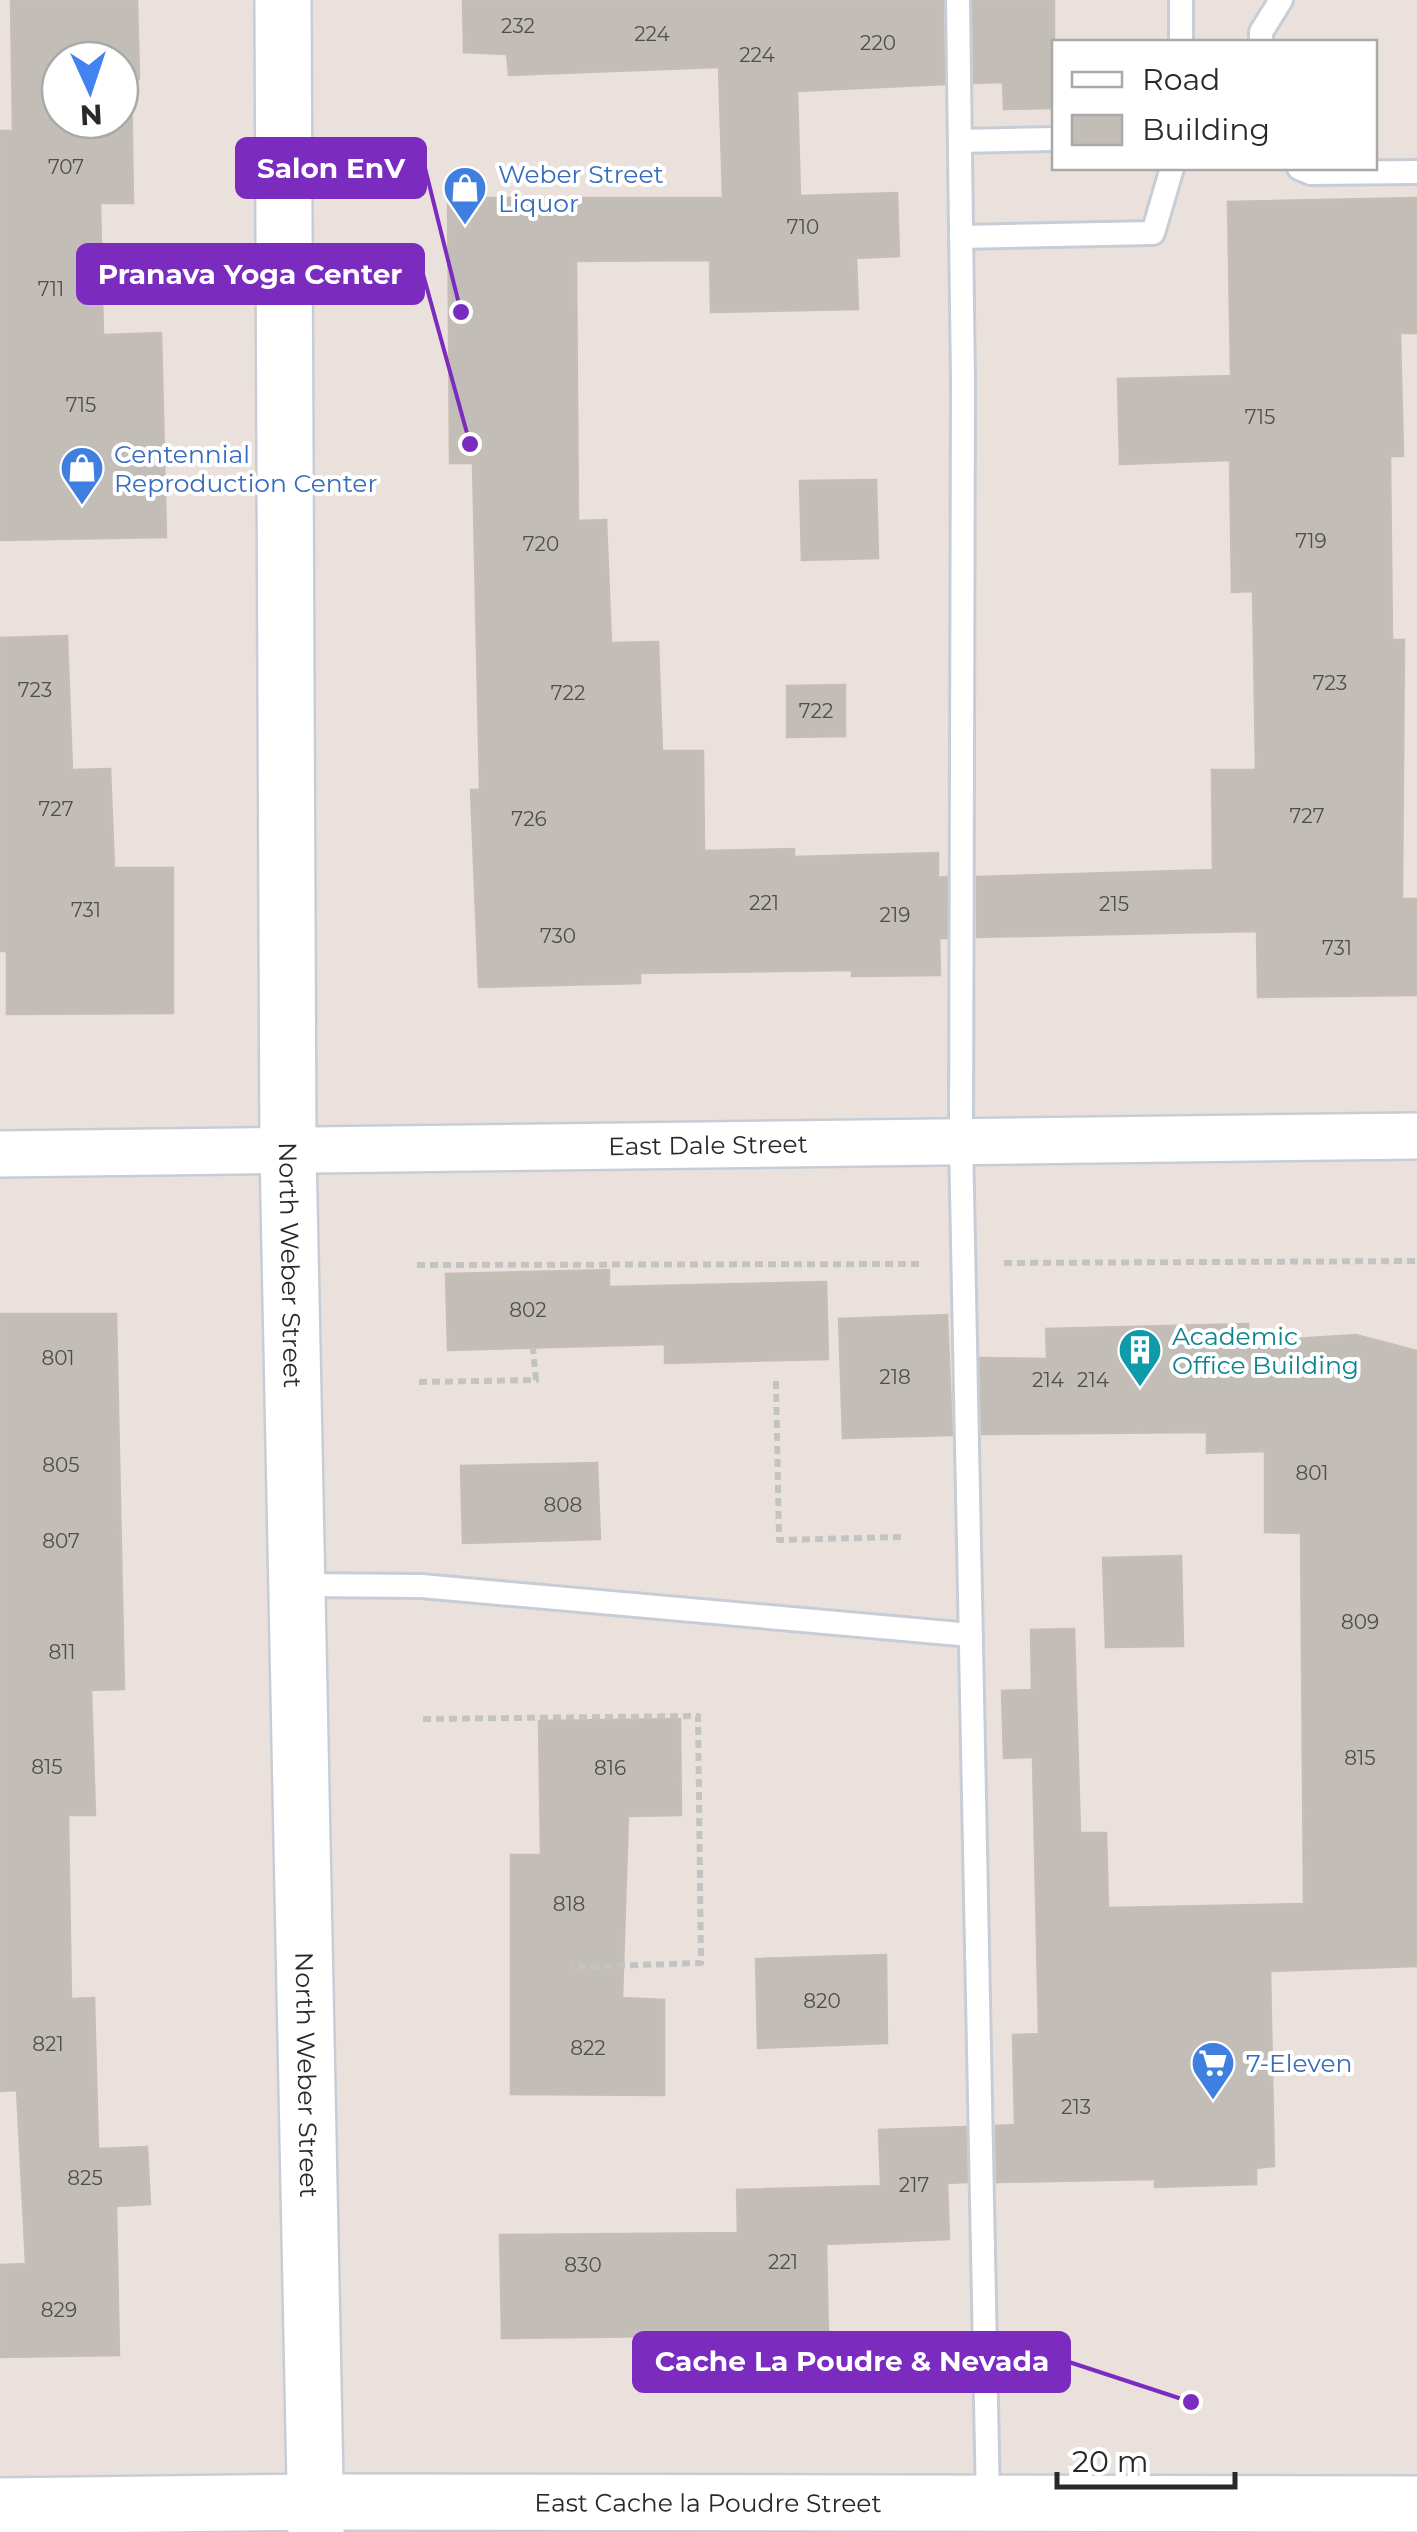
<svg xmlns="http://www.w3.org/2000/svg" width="1417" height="2532" viewBox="0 0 1417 2532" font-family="Montserrat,sans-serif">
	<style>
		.building { fill: #c3bdb7; stroke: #c6bdb5; stroke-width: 2.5; fill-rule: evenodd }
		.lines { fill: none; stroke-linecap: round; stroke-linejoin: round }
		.service-casing { stroke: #c7cdd6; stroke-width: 28 }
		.minor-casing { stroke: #c7cdd6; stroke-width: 50 }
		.tertiary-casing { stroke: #c7cdd6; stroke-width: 60 }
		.path { stroke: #c3c3c3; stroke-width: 6; stroke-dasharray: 8 5; stroke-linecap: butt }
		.service { stroke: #fff; stroke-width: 22 }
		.minor { stroke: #fff; stroke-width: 45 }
		.tertiary { stroke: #fff; stroke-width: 55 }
		.labels { text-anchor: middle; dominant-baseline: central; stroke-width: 8; stroke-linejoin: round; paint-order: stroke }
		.number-label { font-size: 20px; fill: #504e4c }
		.shop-label { font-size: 25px; fill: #366cbe; stroke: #fff; text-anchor: start }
		.street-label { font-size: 25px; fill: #292929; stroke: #fff }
		.culture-label { font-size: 25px; fill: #0d838f; stroke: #fff; text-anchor: start }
		.leader { fill: none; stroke: #7b2cbf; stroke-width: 4 }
		.callout-dot { fill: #7b2cbf; stroke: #fff; stroke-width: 4 }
		.callout { fill: #7b2cbf; stroke: #7b2cbf; stroke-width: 4 }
		.callout-label { font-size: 28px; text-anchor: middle; font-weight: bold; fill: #fff }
	</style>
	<rect width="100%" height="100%" fill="#ebe1dc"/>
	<g class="building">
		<path d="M11,0H137L139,79H131L133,203H100L103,335L161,333L166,537L0,540V131H13ZM60,60H120V120H60Z"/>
		<path d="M463,0H943L944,84L797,91L800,196L897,193L899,256L856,258L858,309L711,312L710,260L576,261L578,521L606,520L611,643L658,642L662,751H703L704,851L794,849V857L938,853V878L947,877V938H939L940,975L852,976V970L640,973V983L479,987L471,790H480L473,463H450L448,198H723L719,67L509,75L507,54L464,52Z"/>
		<path d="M973,0H1054V108L1004,109L1003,82L974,83Z"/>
		<path d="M1417,198V333H1400L1403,456H1390L1392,640H1404L1402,899H1417V995L1258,997L1257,931L977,937V877L1213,870L1212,770H1256L1253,591L1232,592L1230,460L1120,464L1118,379L1231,376L1228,202Z"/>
		<path d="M876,480L878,558L802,560L800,481Z"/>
		<path d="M67,636L72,770L110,769L114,868H173V1013L7,1014V951H0V638Z"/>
		<path d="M845,685V736L787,737V686Z"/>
		<path d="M609,1270V1287L826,1282L828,1359L665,1363V1344L448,1350L446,1274Z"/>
		<path d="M0,1314H116L124,1689L91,1690L95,1815H68L71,1999L94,1998L98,2149L147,2147L150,2204L116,2206L119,2355L0,2357V2265L26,2264L17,2090L0,2091Z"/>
		<path d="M947,1315L952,1435L843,1438L839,1319Z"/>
		<path d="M1248,1324V1342L1356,1335L1417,1351V1966L1270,1971L1274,2166L1256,2168V2184L1155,2187V2179L997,2182L996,2126L1015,2125L1013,2035L1039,2034L1033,1757L1004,1758L1002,1691L1032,1690L1031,1630L1074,1629L1080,1833H1106L1108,1908L1304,1904L1301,1533L1265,1532V1451L1207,1453V1432L982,1434L980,1358L1047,1359L1046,1329Z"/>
		<path d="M597,1463L600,1539L463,1543L461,1466Z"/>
		<path d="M1181,1556L1183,1646L1106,1647L1103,1558Z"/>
		<path d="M680,1719L681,1815L628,1816L622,1998L664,2000V2095L511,2094V1855H541L539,1721Z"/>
		<path d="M886,1955L887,2043L758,2048L756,1959Z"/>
		<path d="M966,2127L967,2182L947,2183L949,2239L826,2244L828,2334L502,2338L500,2235L738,2233L737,2190L881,2186L879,2130Z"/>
	</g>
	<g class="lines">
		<defs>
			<g id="service">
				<path d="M958,0L963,381L961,1141L988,2503"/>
				<path d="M1181,42V0"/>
				<path d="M1261,42V32L1281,0"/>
				<path d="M960,141L1054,139"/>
				<path d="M1299,168L1311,173L1417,172"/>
				<path d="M962,237L1153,233L1172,168"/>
				<path d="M298,1585L421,1586L971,1635"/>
			</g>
			<g id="minor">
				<path id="s1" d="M0,1154L1417,1136"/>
			</g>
			<g id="tertiary">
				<path id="s2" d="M283,0L288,1150L316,2532"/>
				<path id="s3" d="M0,2506L316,2502L1417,2504"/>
			</g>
		</defs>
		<use href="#service" class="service-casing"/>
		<use href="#minor" class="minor-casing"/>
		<use href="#tertiary" class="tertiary-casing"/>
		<g class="path">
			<path d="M1004,1263L1417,1261"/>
			<path d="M417,1265L921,1264"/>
			<path d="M776,1381L779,1540L903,1537"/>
			<path d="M419,1382L536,1380L533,1348"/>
			<path d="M423,1719L698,1716L701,1963L571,1967"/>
		</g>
		<use href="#service" class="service"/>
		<use href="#minor" class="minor"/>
		<use href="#tertiary" class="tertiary"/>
	</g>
	<defs>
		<symbol id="shop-pin" viewBox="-11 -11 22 30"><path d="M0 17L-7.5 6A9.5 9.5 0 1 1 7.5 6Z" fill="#3f7fe0" stroke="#fff"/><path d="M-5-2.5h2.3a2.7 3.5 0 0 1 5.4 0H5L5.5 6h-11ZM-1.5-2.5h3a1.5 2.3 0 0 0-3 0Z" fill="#fff"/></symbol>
		<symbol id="building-pin" viewBox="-11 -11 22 30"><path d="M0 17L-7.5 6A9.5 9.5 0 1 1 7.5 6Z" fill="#0f9aa8" stroke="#fff"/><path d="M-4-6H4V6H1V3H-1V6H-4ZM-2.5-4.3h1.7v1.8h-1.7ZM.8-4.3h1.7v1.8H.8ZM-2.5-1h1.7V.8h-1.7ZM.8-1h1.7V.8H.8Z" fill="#fff"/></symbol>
		<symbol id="supermarket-pin" viewBox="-11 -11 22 30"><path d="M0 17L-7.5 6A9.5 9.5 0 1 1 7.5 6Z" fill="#3f7fe0" stroke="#fff"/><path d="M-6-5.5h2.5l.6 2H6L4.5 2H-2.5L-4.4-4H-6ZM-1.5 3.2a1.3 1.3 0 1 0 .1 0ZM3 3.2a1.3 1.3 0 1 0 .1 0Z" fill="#fff"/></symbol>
	</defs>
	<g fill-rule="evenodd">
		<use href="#shop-pin" x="440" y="163" width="50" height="68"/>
		<use href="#shop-pin" x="57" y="443" width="50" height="68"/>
		<use href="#building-pin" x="1115" y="1325" width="50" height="68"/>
		<use href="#supermarket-pin" x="1188" y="2038" width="50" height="68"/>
	</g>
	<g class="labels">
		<g class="number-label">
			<text x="518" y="26">232</text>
			<text x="652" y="34">224</text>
			<text x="878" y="43">220</text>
			<text x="757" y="55">224</text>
			<text x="66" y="167">707</text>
			<text x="803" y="227">710</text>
			<text x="51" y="289">711</text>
			<text x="81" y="405">715</text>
			<text x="1260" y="417">715</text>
			<text x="1311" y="541">719</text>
			<text x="541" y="544">720</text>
			<text x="1330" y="683">723</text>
			<text x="35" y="690">723</text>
			<text x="568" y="693">722</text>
			<text x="816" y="711">722</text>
			<text x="56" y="809">727</text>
			<text x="1307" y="816">727</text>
			<text x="529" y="819">726</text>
			<text x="764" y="903">221</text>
			<text x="1114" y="904">215</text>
			<text x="86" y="910">731</text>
			<text x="895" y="915">219</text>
			<text x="558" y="936">730</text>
			<text x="1337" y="948">731</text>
			<text x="528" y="1310">802</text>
			<text x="58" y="1358">801</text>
			<text x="895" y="1377">218</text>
			<text x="1048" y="1380">214</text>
			<text x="1093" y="1380">214</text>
			<text x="61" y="1465">805</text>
			<text x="1312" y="1473">801</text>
			<text x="563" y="1505">808</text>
			<text x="61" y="1541">807</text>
			<text x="1360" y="1622">809</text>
			<text x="62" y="1652">811</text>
			<text x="1360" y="1758">815</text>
			<text x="47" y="1767">815</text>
			<text x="610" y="1768">816</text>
			<text x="569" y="1904">818</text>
			<text x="822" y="2001">820</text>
			<text x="48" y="2044">821</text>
			<text x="588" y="2048">822</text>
			<text x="1076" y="2107">213</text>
			<text x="85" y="2178">825</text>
			<text x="914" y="2185">217</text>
			<text x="783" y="2262">221</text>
			<text x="583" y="2265">830</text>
			<text x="59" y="2310">829</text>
		</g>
		<g class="shop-label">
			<text x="498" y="174">Weber Street<tspan x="498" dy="29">Liquor</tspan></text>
			<text x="114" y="454">Centennial<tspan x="114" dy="29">Reproduction Center</tspan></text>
			<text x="1246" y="2063">7-Eleven</text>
		</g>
		<g class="street-label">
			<text stroke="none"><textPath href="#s1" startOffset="708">East Dale Street</textPath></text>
			<text stroke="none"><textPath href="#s2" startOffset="1265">North Weber Street</textPath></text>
			<text stroke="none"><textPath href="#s2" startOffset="2075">North Weber Street</textPath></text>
			<text stroke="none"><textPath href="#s3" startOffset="708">East Cache la Poudre Street</textPath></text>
		</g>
		<g class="culture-label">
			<text x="1172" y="1336">Academic<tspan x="1172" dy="29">Office Building</tspan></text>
		</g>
	</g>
	<path class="leader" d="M461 312L425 168M470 444L423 274M1191 2402L1069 2362"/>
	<g class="callout-dot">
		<circle cx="461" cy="312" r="10"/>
		<circle cx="470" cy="444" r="10"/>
		<circle cx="1191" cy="2402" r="10"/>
	</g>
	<g class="callout">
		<rect x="237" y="139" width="188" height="58" rx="10"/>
		<rect x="78" y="245" width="345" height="58" rx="10"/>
		<rect x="634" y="2333" width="435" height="58" rx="10"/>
	</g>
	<g class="callout-label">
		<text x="331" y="178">Salon EnV</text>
		<text x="250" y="284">Pranava Yoga Center</text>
		<text x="852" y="2371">Cache La Poudre &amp; Nevada</text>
	</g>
	<rect x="1052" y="40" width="325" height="130" fill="#ffffff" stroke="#a9a9a9" stroke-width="2.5"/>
	<rect x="1072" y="72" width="50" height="15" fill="#ffffff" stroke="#a9a9a9" stroke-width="2.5"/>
	<text x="1142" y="90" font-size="30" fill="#292929">Road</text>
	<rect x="1072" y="115" width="50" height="30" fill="#c3bdb7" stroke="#a9a9a9" stroke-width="2.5"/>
	<text x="1142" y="140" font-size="30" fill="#292929">Building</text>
	<g transform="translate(90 90) rotate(177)"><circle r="48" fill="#ffffff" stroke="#a9a9a9" stroke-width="2.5"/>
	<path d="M0-8L18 38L0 25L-18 38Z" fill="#4383f1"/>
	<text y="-15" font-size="28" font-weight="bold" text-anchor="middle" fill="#292929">N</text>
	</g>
	<path d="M1057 2472v15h178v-15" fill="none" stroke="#292929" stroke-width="5"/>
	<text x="1072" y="2472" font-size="30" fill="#292929" stroke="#ffffff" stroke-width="8" paint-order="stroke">20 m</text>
</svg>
